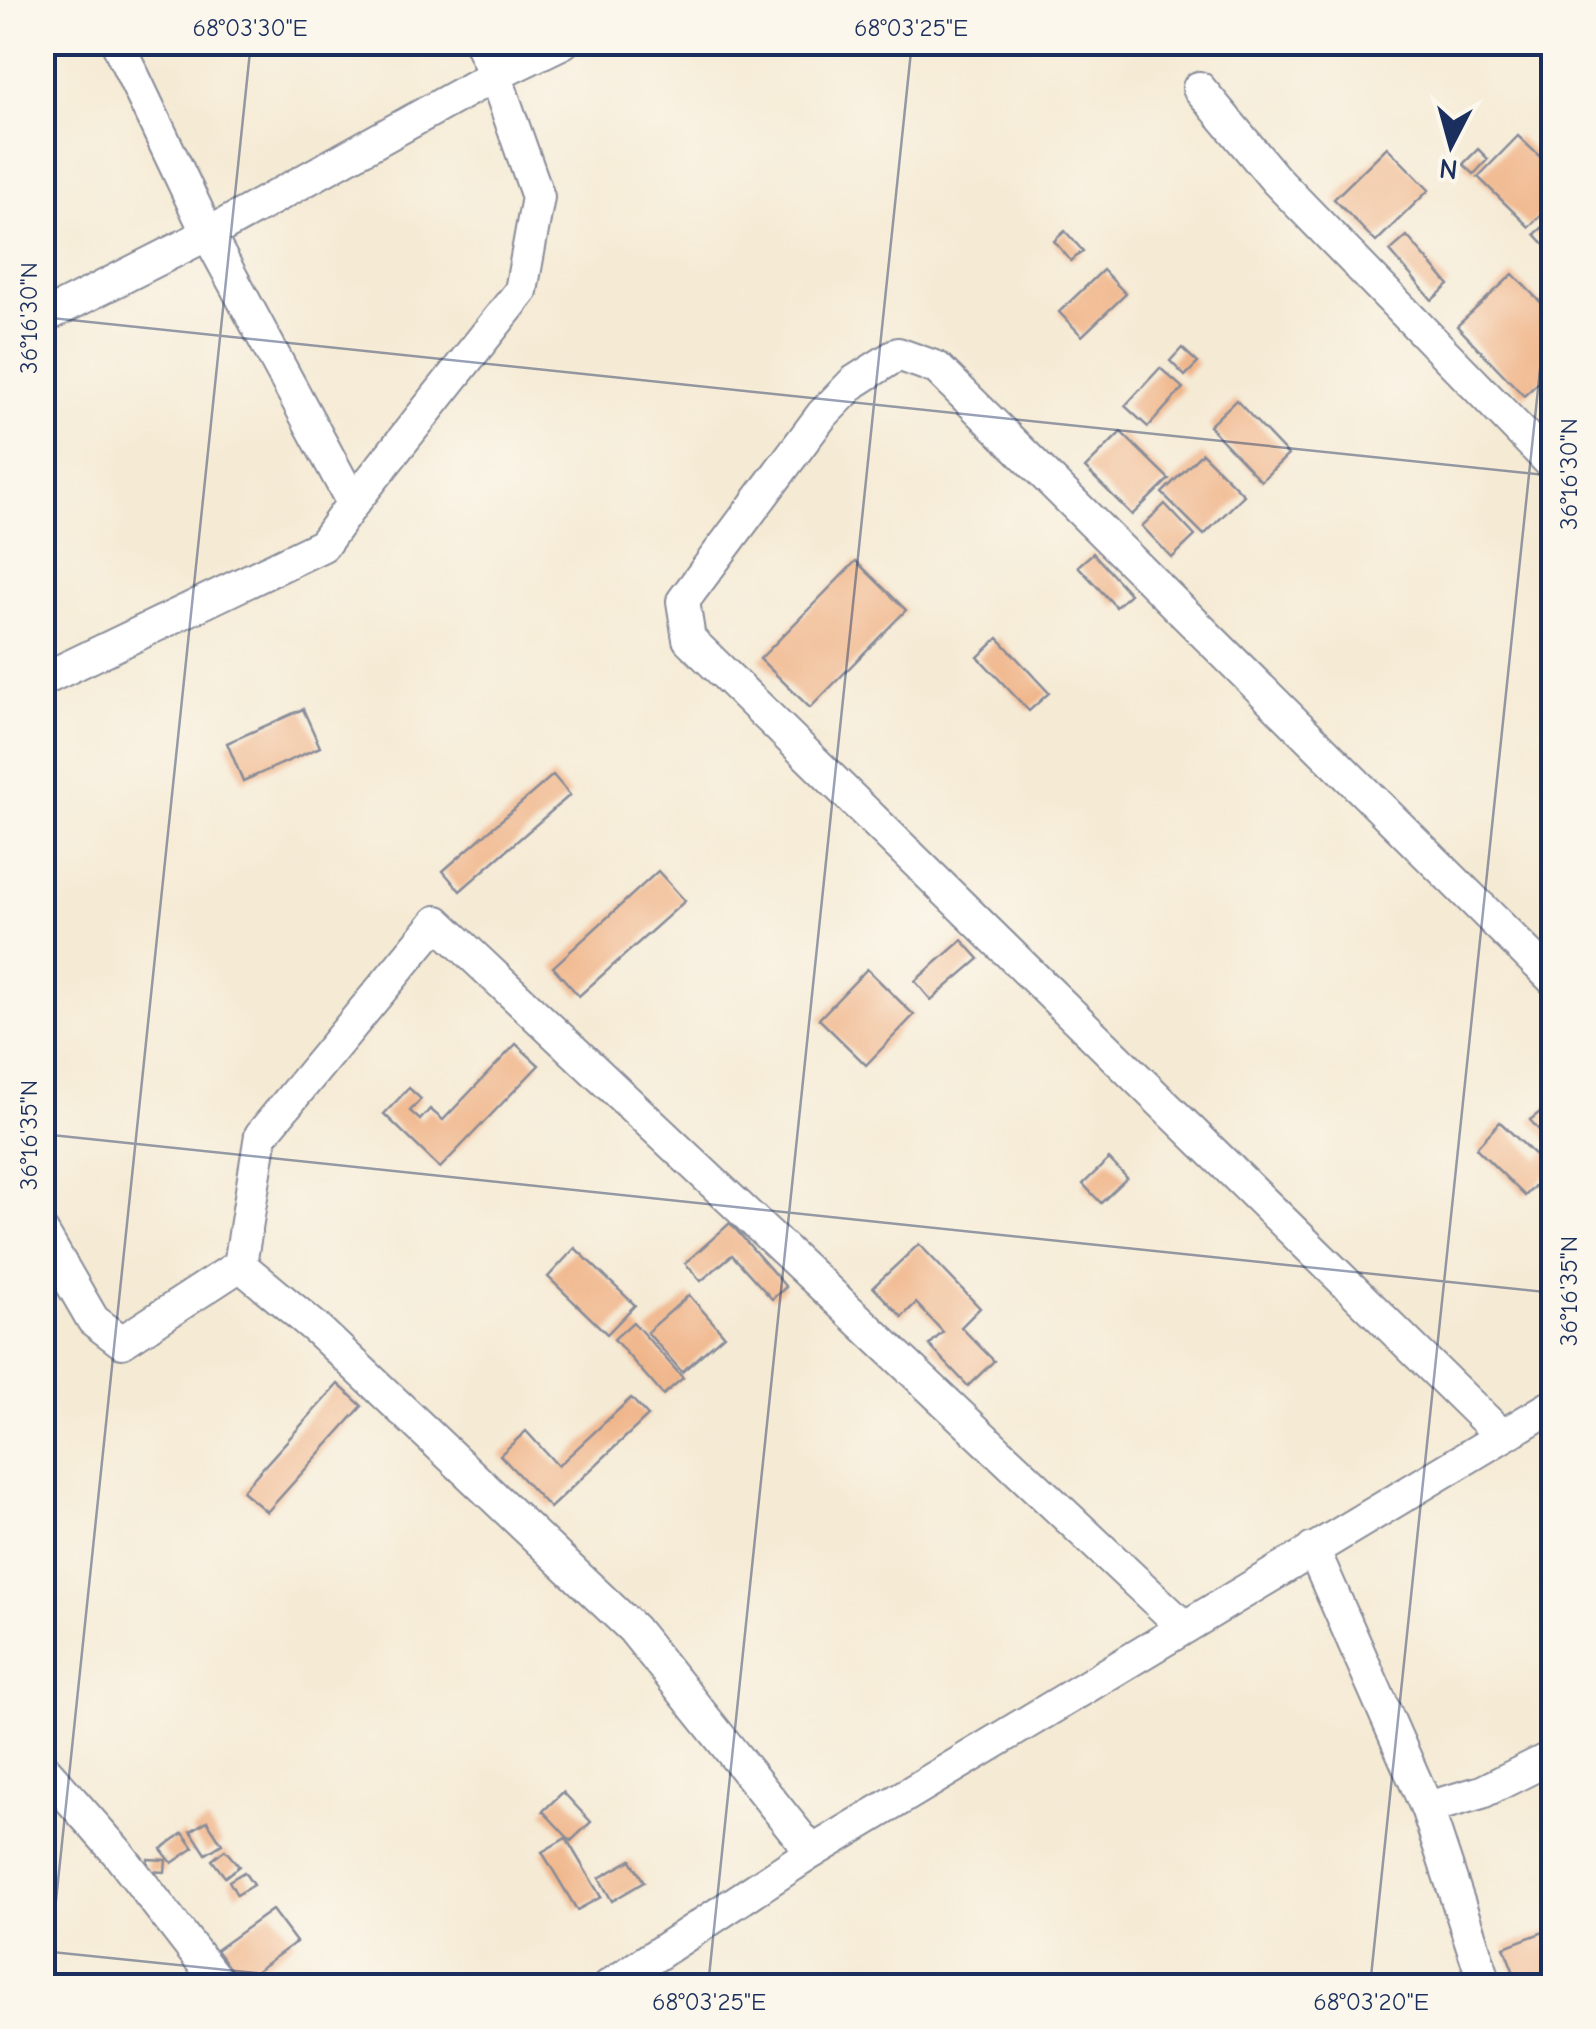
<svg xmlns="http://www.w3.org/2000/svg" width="1596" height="2029" viewBox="0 0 1596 2029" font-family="'Comic Neue',sans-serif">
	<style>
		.building { fill: #f0b68b }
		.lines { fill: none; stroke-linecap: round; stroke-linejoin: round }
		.street-casing { stroke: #888c99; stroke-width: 36 }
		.street { stroke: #fff; stroke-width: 32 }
		.ticks { fill: none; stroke: #1b2f5e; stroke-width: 2.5; stroke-opacity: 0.45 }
		.neatline { fill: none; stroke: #1b2f5e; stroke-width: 4 }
		.ticks-label { font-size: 25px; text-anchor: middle; fill: #1b2f5e }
	</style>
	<rect width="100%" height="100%" fill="#fbf7ec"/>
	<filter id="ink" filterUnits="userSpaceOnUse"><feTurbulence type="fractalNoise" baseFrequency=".01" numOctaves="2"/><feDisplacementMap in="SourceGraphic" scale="20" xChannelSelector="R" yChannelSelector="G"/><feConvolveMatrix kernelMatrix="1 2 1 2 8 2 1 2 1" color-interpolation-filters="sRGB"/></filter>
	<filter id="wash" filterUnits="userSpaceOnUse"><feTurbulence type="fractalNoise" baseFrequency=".0048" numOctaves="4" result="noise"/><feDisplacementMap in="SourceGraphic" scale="40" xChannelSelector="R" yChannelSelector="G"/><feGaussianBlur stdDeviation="2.25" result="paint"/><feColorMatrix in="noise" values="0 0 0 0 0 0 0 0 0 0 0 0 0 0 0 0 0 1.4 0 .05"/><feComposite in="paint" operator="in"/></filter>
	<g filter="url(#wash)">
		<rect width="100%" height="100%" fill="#f5ead4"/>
		<g id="blocks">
			<g class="building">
				<path d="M1518,136L1554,170V202L1529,227L1478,177Z"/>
				<path d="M1387,147L1429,190L1376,242L1334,199Z"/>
				<path d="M1478,149L1488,159L1474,174L1463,164Z"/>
				<path d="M1551,220L1554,223V237L1545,245L1535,234Z"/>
				<path d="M1065,231L1083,251L1071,261L1054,241Z"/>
				<path d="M1407,236L1449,285L1432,300L1390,251Z"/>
				<path d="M1103,270L1126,294L1082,336L1059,312Z"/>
				<path d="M1513,274L1554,316V368L1524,396L1457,326Z"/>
				<path d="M1182,348L1198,363L1185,376L1170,361Z"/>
				<path d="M1160,368L1183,388L1148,427L1125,406Z"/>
				<path d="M1236,400L1288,455L1261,481L1209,426Z"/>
				<path d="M1121,432L1169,479L1132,515L1085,468Z"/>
				<path d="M1202,453L1244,495L1204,535L1162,493Z"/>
				<path d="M1165,504L1195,536L1172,558L1142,526Z"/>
				<path d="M1093,553L1130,594L1116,607L1078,566Z"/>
				<path d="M856,561L906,610L810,708L760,659Z"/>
				<path d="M998,638L1049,693L1029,711L978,657Z"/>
				<path d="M303,709L320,747L243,781L227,743Z"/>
				<path d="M553,775L570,795L460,891L443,871Z"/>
				<path d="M658,871L685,901L579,996L553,967Z"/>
				<path d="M962,940L979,959L931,1000L915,981Z"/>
				<path d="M867,969L914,1015L866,1065L819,1019Z"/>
				<path d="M516,1044L539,1065L440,1168L384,1114L409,1088L421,1099L410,1111L420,1120L430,1109L443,1120Z"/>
				<path d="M1554,1101V1147L1530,1120Z"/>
				<path d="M1500,1122L1539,1159L1547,1151L1554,1158V1167L1525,1196L1476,1148Z"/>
				<path d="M1109,1159L1127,1178L1101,1203L1083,1184Z"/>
				<path d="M730,1223L786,1287L772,1299L732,1255L701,1281L685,1263Z"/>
				<path d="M919,1244L980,1308L961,1327L994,1361L968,1386L929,1345L943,1332L916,1303L902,1317L873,1287Z"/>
				<path d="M575,1248L635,1305L607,1334L548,1277Z"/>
				<path d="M689,1295L724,1335L682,1372L647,1332Z"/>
				<path d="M633,1322L683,1378L663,1395L614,1339Z"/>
				<path d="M338,1384L362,1406L267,1512L242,1491Z"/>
				<path d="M631,1398L648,1416L550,1508L500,1455L526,1431L558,1466Z"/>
				<path d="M563,1792L591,1822L571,1841L543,1811Z"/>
				<path d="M207,1821L222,1844L206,1854L191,1831Z"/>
				<path d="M183,1833L194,1848L172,1863L161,1849Z"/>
				<path d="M566,1838L601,1897L577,1910L542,1852Z"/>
				<path d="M225,1850L239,1866L225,1877L212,1860Z"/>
				<path d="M148,1859L166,1860L165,1872L147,1871Z"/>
				<path d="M631,1860L644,1882L612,1901L599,1878Z"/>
				<path d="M244,1872L253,1885L237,1895L229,1881Z"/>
				<path d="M272,1910L296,1942L240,1983L216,1950Z"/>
				<path d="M1554,1928V1986H1519L1504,1947Z"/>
			</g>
		</g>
	</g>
	<g filter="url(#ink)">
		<use href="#blocks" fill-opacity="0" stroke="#888c99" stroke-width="2.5"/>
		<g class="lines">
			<defs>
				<g id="street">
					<path d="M117,42L208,234L353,503"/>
					<path d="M1550,42L1554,46"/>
					<path d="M1199,88L1276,180L1554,466"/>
					<path d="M42,318L208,234L495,75L563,42"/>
					<path d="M42,680L323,545L353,503L521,291L538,197L495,75L480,42"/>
					<path d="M42,1232L93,1320L122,1342L240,1265L261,1135L437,922L1184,1627"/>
					<path d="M240,1265L317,1329L633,1629L812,1852"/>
					<path d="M1502,1436L689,639L683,601L822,415L854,382L898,354L937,368L1554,980"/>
					<path d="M1313,1549L1427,1808L1486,1986"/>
					<path d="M42,1767L117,1852L221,1986"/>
					<path d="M1427,1808L1482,1792L1554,1756"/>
					<path d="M609,1986L812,1852L1554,1405"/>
				</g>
			</defs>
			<use href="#street" class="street-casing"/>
			<use href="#street" class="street"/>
		</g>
	</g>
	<path class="ticks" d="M42,317L1554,476M42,1134L1554,1293M42,1951L382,1986M47,1986L251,42M708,1986L912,42M1370,1986L1554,237"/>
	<rect width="1596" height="2029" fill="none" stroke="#fbf7ec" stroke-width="110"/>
	<g transform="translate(1451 145) rotate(186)" stroke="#fbf7ec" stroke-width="8" paint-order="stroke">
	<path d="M0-8L18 38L0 25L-18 38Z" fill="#1b2f5e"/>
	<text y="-15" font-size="28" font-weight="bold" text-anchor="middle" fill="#1b2f5e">N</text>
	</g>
	<rect x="55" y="55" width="1486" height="1919" class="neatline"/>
	<g class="ticks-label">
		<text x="250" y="36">68°03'30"E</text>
		<text x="911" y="36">68°03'25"E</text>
		<text transform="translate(28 318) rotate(-90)" y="9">36°16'30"N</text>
		<text transform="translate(1568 474) rotate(-90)" y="9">36°16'30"N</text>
		<text transform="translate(28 1135) rotate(-90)" y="9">36°16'35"N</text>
		<text transform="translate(1568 1291) rotate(-90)" y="9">36°16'35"N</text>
		<text x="709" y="2010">68°03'25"E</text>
		<text x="1371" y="2010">68°03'20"E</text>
	</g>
</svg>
